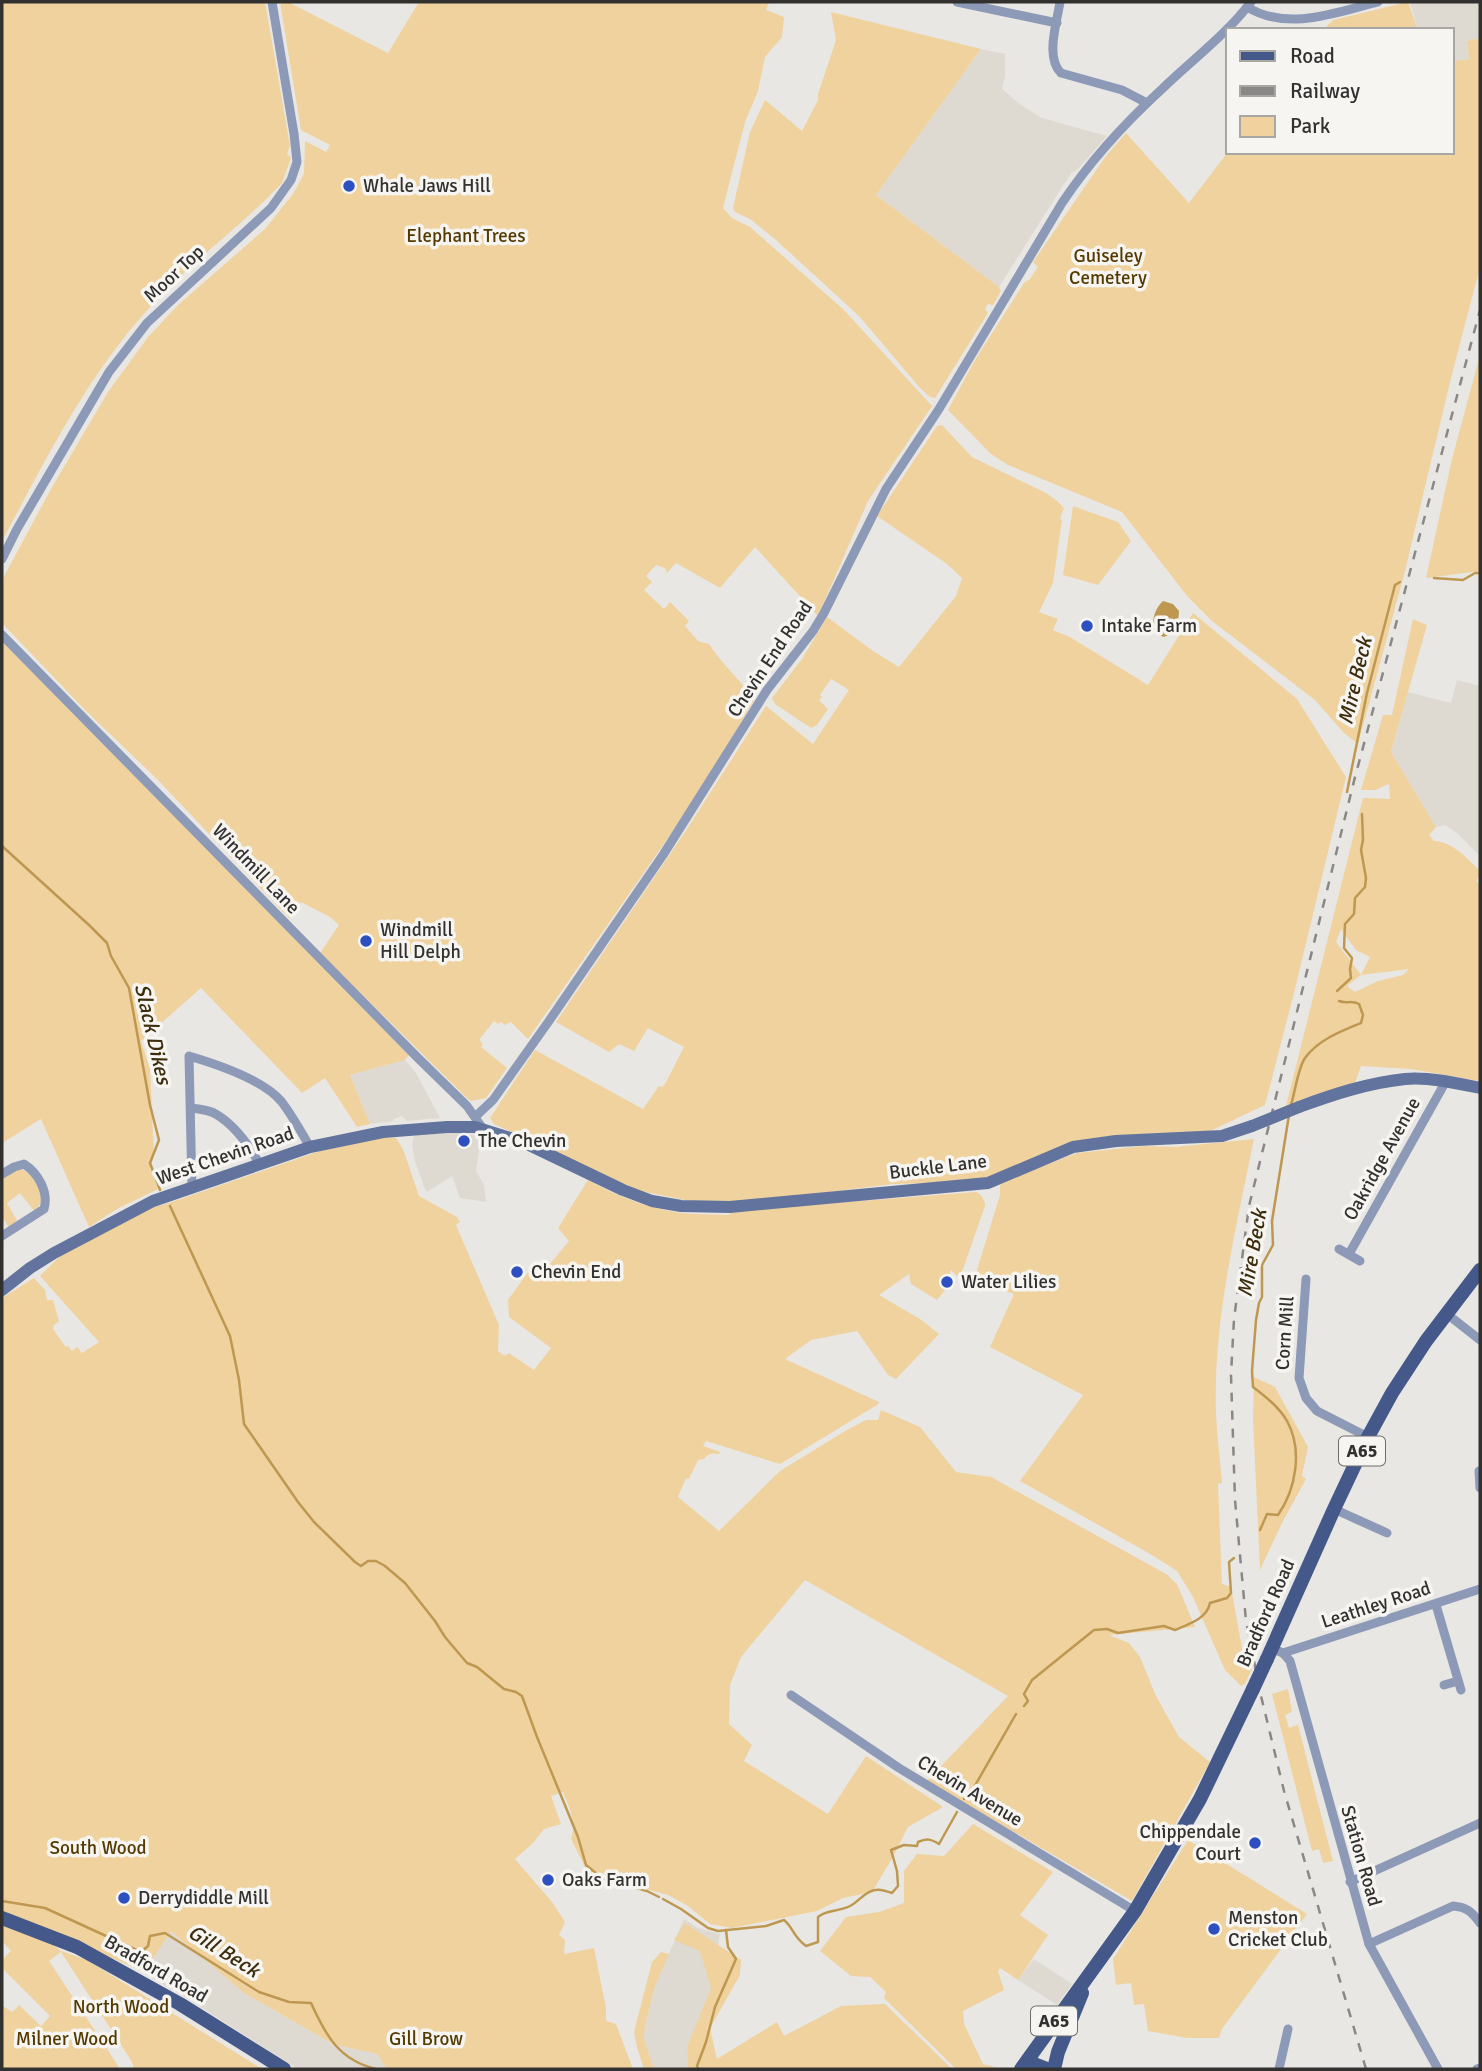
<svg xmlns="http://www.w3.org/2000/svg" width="1482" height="2071" viewBox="0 0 1482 2071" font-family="Signika,sans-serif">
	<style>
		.built { fill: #dfdad1 }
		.green { fill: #efd29e; fill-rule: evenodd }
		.water { fill: #be9851 }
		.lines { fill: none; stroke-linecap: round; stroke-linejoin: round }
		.stream { stroke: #be9851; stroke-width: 2.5 }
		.street { stroke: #8d9ab7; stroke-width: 9 }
		.secondary { stroke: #62749d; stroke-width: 12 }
		.primary { stroke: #45588a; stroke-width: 14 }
		.rail { stroke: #8a8886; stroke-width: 2.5; stroke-dasharray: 9 9; stroke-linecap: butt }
		.secondary-bridge { stroke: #62749d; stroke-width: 12 }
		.primary-bridge { stroke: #45588a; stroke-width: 14 }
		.poi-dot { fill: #2e4fbf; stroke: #f6f5f2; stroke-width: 2.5 }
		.labels { text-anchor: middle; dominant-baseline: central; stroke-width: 7; stroke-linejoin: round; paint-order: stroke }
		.shield { fill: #f6f5f2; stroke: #6d6c6a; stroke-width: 2 }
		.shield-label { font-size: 18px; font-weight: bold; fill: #323130 }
		.poi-label { font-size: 19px; fill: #323130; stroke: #f6f5f2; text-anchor: start }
		.park-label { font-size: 19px; fill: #543a00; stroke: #f6f5f2 }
		.street-label { font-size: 19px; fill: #323130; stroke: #f6f5f2 }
		.water-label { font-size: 21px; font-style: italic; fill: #3d2d0d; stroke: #f6f5f2 }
	</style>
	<rect width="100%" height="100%" fill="#e9e7e4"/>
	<g class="built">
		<path d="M1410,2H1479L1480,38L1467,41L1469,59L1452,61V30H1418Z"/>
		<path d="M981,49L1005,54V77L1002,89L1021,105L1042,118L1107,136L1076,171L1072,172L1064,184L999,287L876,195Z"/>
		<path d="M1457,680L1480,686V856L1457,833L1445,825L1436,827L1391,752L1408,692L1451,703Z"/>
		<path d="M405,1060L416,1073L440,1118L407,1121L402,1116L394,1119L393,1121L370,1124L350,1075Z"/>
		<path d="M451,1132L481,1136L476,1171L484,1185L486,1202L460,1198L452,1176L427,1192L425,1189L415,1161L412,1145L413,1138L416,1133Z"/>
		<path d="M684,1919L698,1928L720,1934L716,1953L720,1975L687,2047L688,2069H654L644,2039L645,2026L655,1986Z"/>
		<path d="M170,1930L244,1993L333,2044L377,2054L387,2069H298L196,2004L144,1973Z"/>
		<path d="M1034,1959L1072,1984L1057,2005L1018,1980Z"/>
	</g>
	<g class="green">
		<path d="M2,2H265L290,146L287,154L291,158L282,183C241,227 190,262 150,307C87,376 46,459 2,541Z"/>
		<path d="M280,2L290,3L388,53L419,2H769L766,10L784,17L782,37L765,57L758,91L745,122L723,208L732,218L750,227L844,310L932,406L868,501L818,616L755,547L720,588L676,563L667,573L665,568L656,565L646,576L652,582L644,590L664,609L670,602L689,621L685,626L698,641L709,644L719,658L755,699L700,792L528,1039L511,1022L505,1025L501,1022L498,1024L494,1021L479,1040L483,1044L481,1047L507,1068L486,1098L471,1101L467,1098L320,953L339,925L330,917L301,902L289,918L157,779L85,710L2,623V580L51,489L108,392L148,337L178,305L265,229L293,194L304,174L305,141L326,152L330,145L301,130Z"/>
		<path d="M1408,2L1418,30H1323L1333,20Z"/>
		<path d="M831,12L981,49L876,195L999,287L1001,291L993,305L988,304L985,309L988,313L935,398L930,397L920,388L859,316L776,240L750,219L735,212L733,208L750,132L765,100L802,131L818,100V94L836,40Z"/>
		<path d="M1480,38V267L1451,378L1404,575L1358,744L1344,733L1315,700L1212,621L1188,597L1122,512L1008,465L991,454L948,410L975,360L1024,283L1030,279L1038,267L1033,262L1106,156L1126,133L1189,203L1228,152H1452V61L1469,59L1467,41Z"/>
		<path d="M1480,355V571L1426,578L1452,459Z"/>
		<path d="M942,425L972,457L1046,493L1056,500L1064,508L1060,519L1062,520L1053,583L1039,612L1058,619L1053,630L1070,637L1148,685L1193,613L1297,699L1346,777L1295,989L1265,1105L1206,1133L1112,1136L989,1177L960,1182L893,1184L732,1204L700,1203L640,1191L494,1124L490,1118L535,1050L643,1109L659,1086L662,1087L665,1084L684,1047L648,1028L634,1051L619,1044L609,1052L556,1022L685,832L766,706L813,744L849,690L831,679L820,695L822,697L819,700L828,709L817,725L811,728L775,704L772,698L802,659L827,617L873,651L899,667L956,596L962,578L947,564L877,516L937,426Z"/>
		<path d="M1073,506L1118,522L1131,541L1098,585L1063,575Z"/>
		<path d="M1413,619L1427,625L1391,752L1436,827L1429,835L1434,841C1453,842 1467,858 1480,871V875L1476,881L1480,884V1081L1411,1069L1361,1066L1355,1083L1286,1106L1363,798L1390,799L1389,784L1375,790H1361L1383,715H1392ZM1341,929L1356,950L1370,957L1361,975L1336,942ZM1409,969L1403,975L1378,981L1355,992L1347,986L1361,975Z"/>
		<path d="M2,641L409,1055L405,1060L350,1075L370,1124L357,1127L325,1078L302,1093L201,988L141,1041L150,1069L154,1155L150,1168L158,1189L117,1209L89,1227L41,1119L2,1143Z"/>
		<path d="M387,1137L396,1138L403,1149L419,1196L457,1217L460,1222L456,1225L499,1325L498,1351L505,1356L509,1353L534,1370L551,1348L509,1317L508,1300L531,1268L541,1275L569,1241L558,1228L588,1180C615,1195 644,1207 675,1212C692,1215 711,1214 729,1215L732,1211L976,1192C982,1195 985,1200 985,1206L962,1272L957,1276L951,1270L949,1275L954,1279L937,1300L911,1284L909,1274L879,1295L920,1319L939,1334L896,1379L888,1375L857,1331L811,1340L785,1359L879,1402L877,1405L780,1464L706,1441L703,1446L720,1452L719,1454C712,1453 709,1453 704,1459L698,1460L689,1479L686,1478L678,1497L719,1531L780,1471L847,1430L866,1420H878L881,1410L920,1427L956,1472L991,1477L1166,1574L1177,1584L1195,1627L1109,1635L1129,1643L1140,1657L1156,1696L1179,1737L1210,1762L1132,1901L927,1781L1008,1696L805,1580L741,1657L730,1685L729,1724L752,1745L744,1761L828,1814L866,1756L943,1807L908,1827L894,1855L872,1892L843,1898L817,1911L732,1928L710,1924L688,1906L668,1895L588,1873L571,1839L574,1827L570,1809L563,1792L551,1796L561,1824L544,1829L533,1843L515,1859L552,1902L565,1922L559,1935L565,1940L564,1954L594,1948L606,2008V2021L616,2024L633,2069H387L377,2054L333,2044L244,1993L171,1931L144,1972L34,1924L2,1912V1298L34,1278L45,1290L47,1300H53L59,1321L54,1325L53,1329L66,1347L68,1346L72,1351L77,1347L82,1353L99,1342L40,1276L60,1256L151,1208L169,1203L320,1151Z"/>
		<path d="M1254,1139C1236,1228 1213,1321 1216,1414C1217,1437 1220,1460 1222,1483L1218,1484L1222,1584L1231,1587L1243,1654L1255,1662L1245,1684L1241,1686L1225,1670L1193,1597L1177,1571L1152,1555L1020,1481L1083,1395L990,1347L1014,1294L974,1280L1000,1195V1185L1012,1178L1077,1153L1144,1146L1175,1147Z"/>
		<path d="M19,1168C31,1173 44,1186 41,1201C40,1205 37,1208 35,1212L20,1193L7,1203L18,1222L9,1228L2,1216V1178Z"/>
		<path d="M1254,1377L1275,1387L1308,1447L1302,1476L1306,1479L1282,1523L1260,1570L1253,1420Z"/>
		<path d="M1288,1689L1292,1712L1285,1715L1289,1728L1298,1725L1333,1861L1323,1863L1319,1849L1312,1851L1272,1694Z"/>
		<path d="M973,1824L1053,1872L1020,1915L1048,1935L1018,1980L1000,1968L998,1971L1004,1990L963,2011L964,2024L983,2064L1003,2069H956L884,1998L886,1992L870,1977L851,1976L820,1951L846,1917L879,1912L904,1903V1871L917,1854L944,1856Z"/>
		<path d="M1188,1840L1307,1914L1222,2029L1219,2038H1187L1148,2031L1144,2004L1134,2005L1131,1983L1116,1985L1113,1959Z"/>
		<path d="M2,1922L44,1937L61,1951L87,1960L262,2069H134L132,2062L61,1952L49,1961L117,2064L119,2069H2V2005L12,2012L19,2005L41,2026L50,2016L2,1968V1960L11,1951L2,1941Z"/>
		<path d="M685,1923L741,1960L740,1975L710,2028L717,2059L777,2022L784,2036L841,2006L885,2004L952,2069H688L687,2047L711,1988L700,1951L674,1940Z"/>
		<path d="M661,1952L669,1954L655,1986L645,2026L644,2039L654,2069H644L637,2047L634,2032L652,1962Z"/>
	</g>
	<path class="water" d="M1163,601L1173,604L1179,611C1178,623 1177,634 1163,637L1153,629C1153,617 1154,610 1163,601Z"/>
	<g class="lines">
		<g class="stream">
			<path d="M1434,578L1463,580L1475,573H1480"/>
			<path d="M1347,792L1367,693L1395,585L1400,582"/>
			<path d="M2,846L89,925L107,943L111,956L129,988L150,1105L159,1140L150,1163L160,1190"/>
			<path d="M1337,991L1351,978L1350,969L1352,958L1344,948L1345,924L1354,914L1355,898L1365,887L1366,878L1361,850L1363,840L1362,814"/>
			<path d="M1291,1105C1295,1092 1298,1068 1305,1058C1318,1040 1341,1031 1361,1023L1363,1015L1359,1004C1352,1000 1346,1004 1339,1001"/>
			<path d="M170,1206L230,1336L239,1380L244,1424L298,1502L314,1522L355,1562L361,1566L368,1561H376L385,1566L405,1583L435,1621L445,1637L467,1663L477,1667L504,1689L516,1692L522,1696L537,1737L578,1837L586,1865L597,1874"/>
			<path d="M1260,1530L1267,1514L1278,1515C1296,1489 1303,1450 1287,1421C1279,1407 1266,1397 1253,1387L1252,1371L1256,1320L1259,1303L1262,1297V1265L1273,1245L1272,1221L1289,1115"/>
			<path d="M1024,1706L1028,1701L1024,1694L1032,1680L1094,1630L1107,1629L1118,1633L1164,1626L1175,1630C1188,1624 1207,1619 1210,1603L1227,1598L1231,1593L1229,1562L1234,1558"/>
			<path d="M964,1799L973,1789L1016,1714"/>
			<path d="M601,1878L647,1891L659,1897"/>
			<path d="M663,1899L681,1909L708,1928L718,1931L766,1926L784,1920C793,1927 793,1937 806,1946L818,1942V1917C827,1909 839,1912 850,1906C860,1901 867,1888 881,1890C884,1890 888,1892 892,1893L898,1886L897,1871L891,1850L904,1845L917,1846L918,1842C927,1838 931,1839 939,1844L957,1812"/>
			<path d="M2,1901L45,1908L141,1952L148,1946L150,1936L165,1933L259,1992L289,2002L311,2003C326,2036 339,2060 376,2069"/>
			<path d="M698,2069L697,2066L706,2042L715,2007L736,1959L728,1947L726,1930"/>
		</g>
		<g class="street">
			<path d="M957,2L1057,23"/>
			<path d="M1060,2C1057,22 1045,58 1061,73L1122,90L1147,103"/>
			<path d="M1247,7C1288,32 1337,12 1378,2"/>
			<path d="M2,559L17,529L109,372L147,323L271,208L291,180L297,162L294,134L272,2"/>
			<path d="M2,635L417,1057L467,1106L483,1129"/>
			<path d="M191,1108C198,1109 207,1110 214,1113C234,1124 249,1145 260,1165"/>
			<path d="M476,1116L493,1100L549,1021L663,855L767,690L813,631L824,613L886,489L939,409L1062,203C1090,161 1125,123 1162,89C1192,60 1226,35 1251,2"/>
			<path d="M2,1174L14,1167L24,1164C38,1173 49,1192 44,1209L2,1236"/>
			<path d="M192,1189L189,1056C216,1064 263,1080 281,1101C292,1115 301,1132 310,1147"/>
			<path d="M1339,1249L1360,1261"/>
			<path d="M1349,1254L1446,1081"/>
			<path d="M1306,1279L1299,1378L1306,1398L1317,1411L1368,1437"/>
			<path d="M1447,1314L1480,1340"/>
			<path d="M1479,1471L1480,1488"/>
			<path d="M1334,1509L1387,1533"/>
			<path d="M1436,1605L1461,1690"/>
			<path d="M1271,1648L1283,1653L1290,1661L1369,1944L1438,2069"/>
			<path d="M1283,1653L1480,1589"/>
			<path d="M1444,1685L1458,1681"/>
			<path d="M791,1695L899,1768L1135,1911"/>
			<path d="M1350,1882L1480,1823"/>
			<path d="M1369,1944L1453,1906C1467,1907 1472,1912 1480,1923"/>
			<path d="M1279,2069L1288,2029"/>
			<path d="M1477,2069L1480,2068"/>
		</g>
		<g class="secondary">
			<path d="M1299,1107C1334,1094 1368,1083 1405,1079C1430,1077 1456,1083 1480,1088"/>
			<path d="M2,1290L30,1268L54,1253L153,1201L310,1147L383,1132L447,1127H475L523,1142L623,1190L652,1201L681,1206L730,1207L988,1183L1073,1147L1116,1141L1222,1136L1252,1126"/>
		</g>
		<g class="primary">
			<path d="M1267,1659L1334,1509L1368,1437L1392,1393L1426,1341L1480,1270"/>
			<path d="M2,1918L77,1947L180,2004L284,2069"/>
			<path d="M1021,2069L1135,1911L1200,1799L1253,1689"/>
			<path d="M1022,2069L1034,2064L1047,2069"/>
			<path d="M1054,2069L1058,2052L1082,1993"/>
		</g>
		<path class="rail" d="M1366,2069L1284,1791L1261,1696L1246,1621L1235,1500L1231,1375L1234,1319L1249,1206L1354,781L1480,310"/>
		<path class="secondary-bridge" d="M1252,1126L1299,1107"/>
		<path class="primary-bridge" d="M1253,1689L1267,1659"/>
	</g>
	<g class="poi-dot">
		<circle cx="349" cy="186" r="7"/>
		<circle cx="1087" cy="626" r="7"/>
		<circle cx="366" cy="941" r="7"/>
		<circle cx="464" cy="1141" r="7"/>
		<circle cx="517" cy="1272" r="7"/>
		<circle cx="947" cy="1282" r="7"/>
		<circle cx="1255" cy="1843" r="7"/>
		<circle cx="548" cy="1880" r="7"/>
		<circle cx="124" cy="1898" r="7"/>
		<circle cx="1214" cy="1929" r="7"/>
	</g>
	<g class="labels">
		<g class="shield">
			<rect x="1339" y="1436.5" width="46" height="29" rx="5"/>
			<rect x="1031" y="2006.5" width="46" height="29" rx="5"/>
		</g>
		<g class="shield-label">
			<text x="1362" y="1451">A65</text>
			<text x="1054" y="2021">A65</text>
		</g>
		<g class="poi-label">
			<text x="363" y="186">Whale Jaws Hill</text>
			<text x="1101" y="626">Intake Farm</text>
			<text x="380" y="930">Windmill<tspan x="380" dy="22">Hill Delph</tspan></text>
			<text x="478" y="1141">The Chevin</text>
			<text x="531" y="1272">Chevin End</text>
			<text x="961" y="1282">Water Lilies</text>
			<text x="1241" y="1832" text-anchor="end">Chippendale<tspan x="1241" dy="22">Court</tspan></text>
			<text x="562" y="1880">Oaks Farm</text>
			<text x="138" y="1898">Derrydiddle Mill</text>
			<text x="1228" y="1918">Menston<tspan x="1228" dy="22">Cricket Club</tspan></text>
		</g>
		<g class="park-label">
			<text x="466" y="236">Elephant Trees</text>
			<text x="1108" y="256">Guiseley<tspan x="1108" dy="22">Cemetery</tspan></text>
			<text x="98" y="1848">South Wood</text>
			<text x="121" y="2007">North Wood</text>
			<text x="67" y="2039">Milner Wood</text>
			<text x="426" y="2039">Gill Brow</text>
		</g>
		<g class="street-label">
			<text transform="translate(174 274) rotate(-43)">Moor Top</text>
			<text transform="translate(770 659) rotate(-56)">Chevin End Road</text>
			<text transform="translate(256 869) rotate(46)">Windmill Lane</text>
			<text transform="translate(225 1156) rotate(-19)">West Chevin Road</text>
			<text transform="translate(1382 1159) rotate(-61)">Oakridge Avenue</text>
			<text transform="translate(938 1167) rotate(-7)">Buckle Lane</text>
			<text transform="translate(1285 1333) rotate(-86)">Corn Mill</text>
			<text transform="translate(1376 1605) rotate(-18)">Leathley Road</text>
			<text transform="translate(1266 1613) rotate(-66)">Bradford Road</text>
			<text transform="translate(970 1791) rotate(31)">Chevin Avenue</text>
			<text transform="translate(1361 1856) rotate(74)">Station Road</text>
			<text transform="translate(156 1969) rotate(30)">Bradford Road</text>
		</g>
		<g class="water-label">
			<text transform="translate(1355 681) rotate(-77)">Mire Beck</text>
			<text transform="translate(153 1034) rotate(77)">Slack Dikes</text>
			<text transform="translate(1252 1253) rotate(-80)">Mire Beck</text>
			<text transform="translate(224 1951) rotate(32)">Gill Beck</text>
		</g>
	</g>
	<rect width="1482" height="2071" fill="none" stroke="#323130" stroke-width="7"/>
	<rect x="1226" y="28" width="228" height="126" fill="#f6f5f2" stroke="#a8a7a4" stroke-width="2"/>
	<rect x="1240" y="51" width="35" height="10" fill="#45588a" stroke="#a8a7a4" stroke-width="2"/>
	<text x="1290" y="63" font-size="21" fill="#323130">Road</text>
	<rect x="1240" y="86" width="35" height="10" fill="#8a8886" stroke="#a8a7a4" stroke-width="2"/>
	<text x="1290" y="98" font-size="21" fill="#323130">Railway</text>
	<rect x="1240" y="116" width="35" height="21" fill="#efd29e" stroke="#a8a7a4" stroke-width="2"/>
	<text x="1290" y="133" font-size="21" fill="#323130">Park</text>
</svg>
